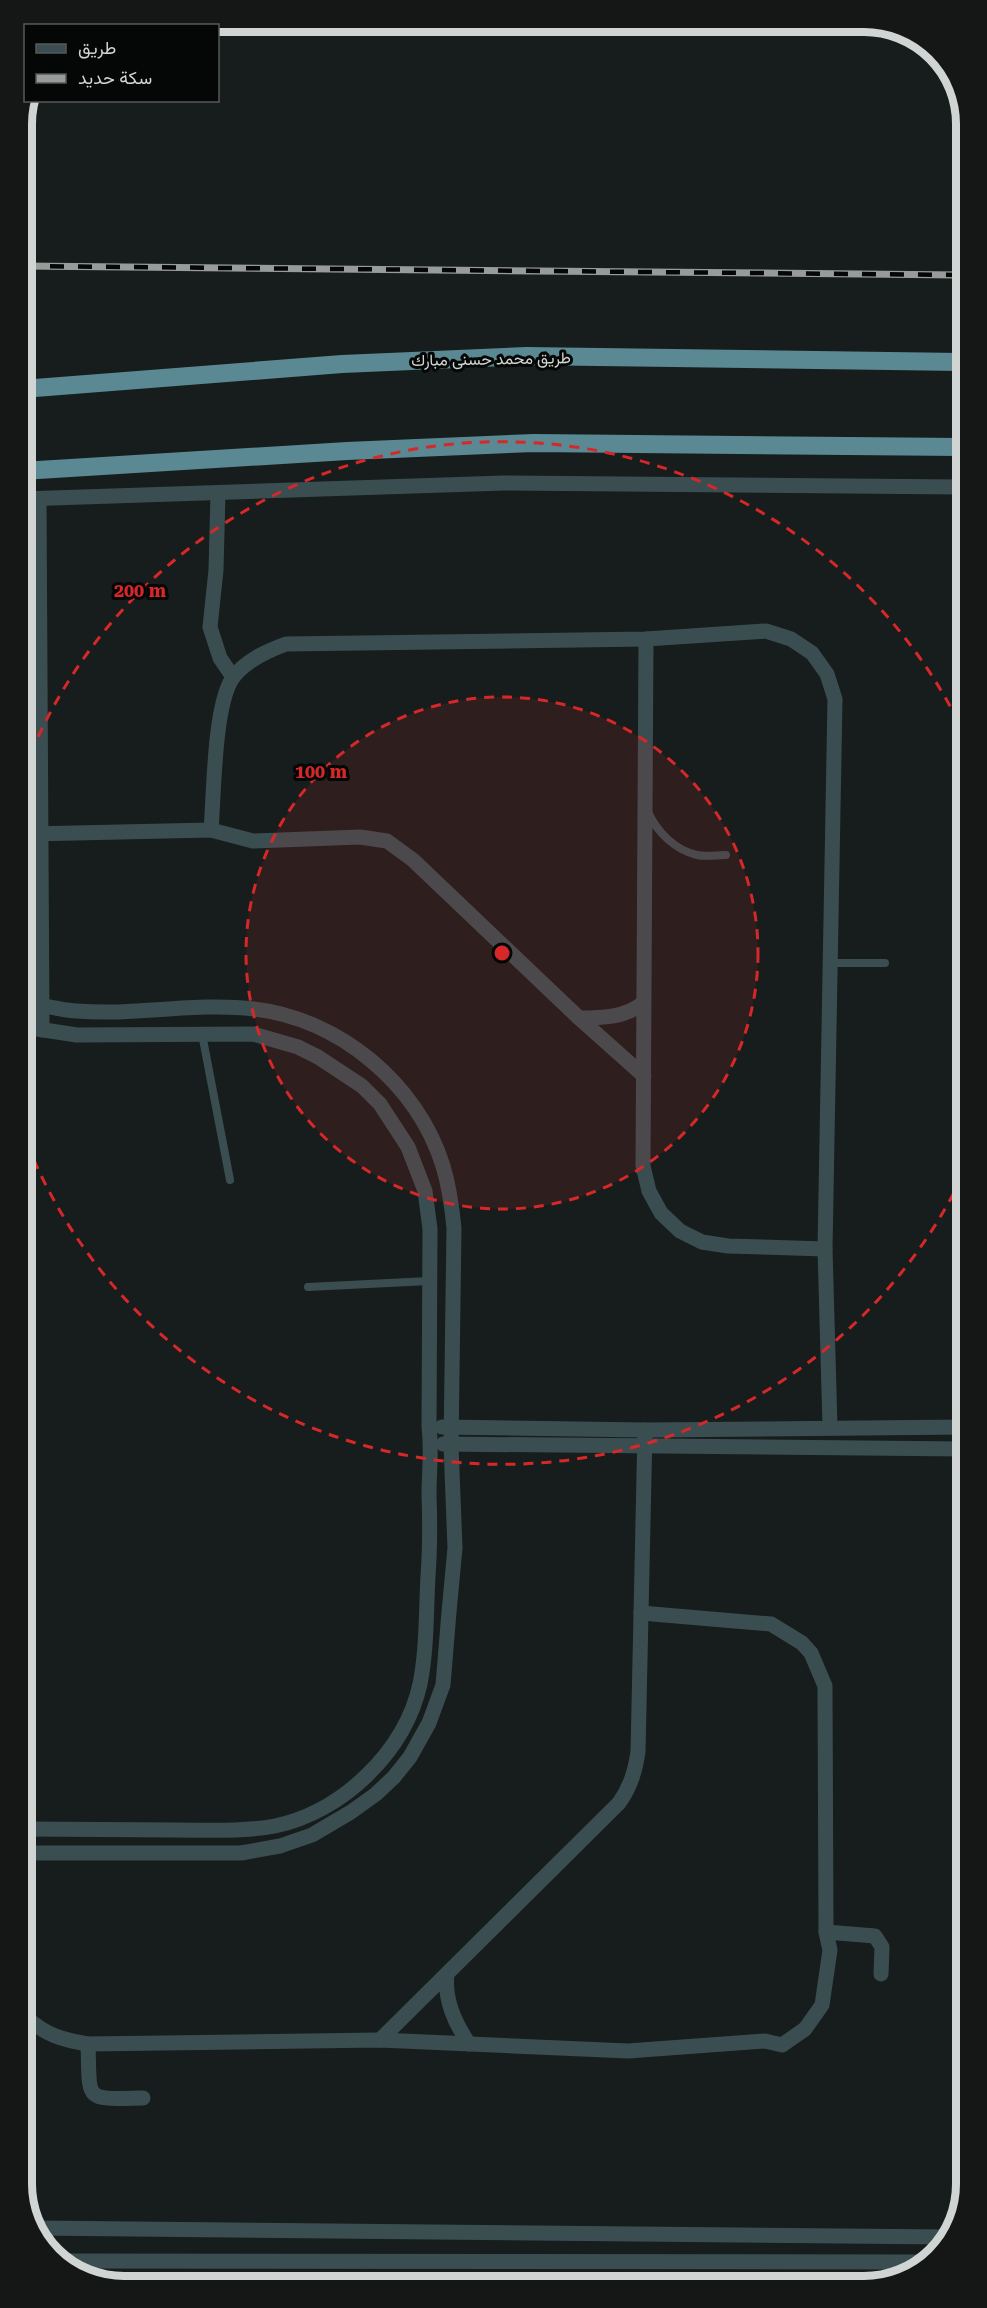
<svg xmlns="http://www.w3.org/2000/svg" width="987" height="2308" viewBox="0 0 987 2308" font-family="'Roboto Serif',Vazirmatn,serif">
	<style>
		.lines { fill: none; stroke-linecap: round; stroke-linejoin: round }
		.service { stroke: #3a4e52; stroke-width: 8 }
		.minor { stroke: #3a4e52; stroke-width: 15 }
		.trunk { stroke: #5a8994; stroke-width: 18 }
		.rail-casing { stroke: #979c9b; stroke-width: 7 }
		.rail { stroke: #050706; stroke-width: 4.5; stroke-dasharray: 14; stroke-linecap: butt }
		.ring { fill: none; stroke: #d62828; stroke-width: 3; stroke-dasharray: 10 8 }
		.labels { text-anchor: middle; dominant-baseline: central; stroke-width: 6; stroke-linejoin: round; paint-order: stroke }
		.street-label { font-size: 16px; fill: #d0d4d3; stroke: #050706 }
		.rim { fill: none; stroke: #d0d4d3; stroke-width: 8 }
		.centre { fill: #d62828; stroke: #050706; stroke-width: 3 }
		.ring-label { font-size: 18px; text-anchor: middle; font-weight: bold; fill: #d62828; stroke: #050706; stroke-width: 6; stroke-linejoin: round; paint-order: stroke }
	</style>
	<rect width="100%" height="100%" fill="#171d1c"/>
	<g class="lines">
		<g class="service">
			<path d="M648,812C657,832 675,850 697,855C706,857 717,855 726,855"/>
			<path d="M830,963H885"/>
			<path d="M202,1034L230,1180"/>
			<path d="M308,1287L429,1281"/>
		</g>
		<g class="minor">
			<path d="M218,493L216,570L210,627L220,658L233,677"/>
			<path d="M22,499L504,483L961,487"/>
			<path d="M39,499L42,1030"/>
			<path d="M22,513L29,834L27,1028"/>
			<path d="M646,639L643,1166L649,1191L661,1213L680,1231L702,1242L728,1246L825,1249"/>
			<path d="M211,830C214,794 214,707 232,679C244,661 267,651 286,644L646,639L766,631L791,639L812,653L827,674L835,699L825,1249L830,1427"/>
			<path d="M29,834L211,830L253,841L360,837L387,841L413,860L579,1018L644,1076"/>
			<path d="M23,1001C41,1005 59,1010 77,1011C136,1016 195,1002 254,1009C339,1019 417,1083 443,1166C449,1186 452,1207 454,1228L451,1445L455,1548L449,1612L443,1685L429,1723L410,1757L394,1777L376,1794L351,1812L312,1835L280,1846L241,1853H26"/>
			<path d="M579,1018C600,1018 625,1018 643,1003"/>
			<path d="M24,1027L77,1035L253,1034L298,1047L318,1057L362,1086L380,1104L408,1147L425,1191L430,1229L429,1427C432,1450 429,1472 429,1495C430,1522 430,1549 428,1576C426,1612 427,1649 420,1684C405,1752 342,1812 275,1826C243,1832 207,1830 175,1830C125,1830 75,1829 26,1829"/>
			<path d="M442,1427L645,1430L964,1427"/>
			<path d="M443,1444L964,1449"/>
			<path d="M826,1932L875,1936L882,1947L881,1974"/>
			<path d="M447,1974C444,2000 455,2023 469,2044"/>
			<path d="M26,2017C45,2035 63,2040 88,2044L380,2040L628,2051L765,2041L782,2045L805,2029L822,2005L830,1950L826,1932L825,1686L811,1653L802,1643L771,1624L641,1613"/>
			<path d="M380,2040L619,1803C631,1786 635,1771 638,1752L645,1430"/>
			<path d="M88,2044C90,2103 83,2099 143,2098"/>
			<path d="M34,2228L948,2237"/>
			<path d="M57,2261L923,2262"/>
		</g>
		<g class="trunk">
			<path d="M22,389L342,364L526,356L961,362"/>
			<path d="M22,471L347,451L534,443L961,447"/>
		</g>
		<defs>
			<path id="rail" d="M22,266L961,275"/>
		</defs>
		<use href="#rail" class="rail-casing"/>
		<use href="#rail" class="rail"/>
	</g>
	<circle cx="502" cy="953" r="256" fill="#d62828" fill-opacity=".12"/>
	<g class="ring">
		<circle cx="502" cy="953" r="256"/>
		<path d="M962 1177A512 512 0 0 1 24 1136M24 770A512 512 0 0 1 960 725"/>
	</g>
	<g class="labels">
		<g class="street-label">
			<text transform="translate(491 359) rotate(-1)">طريق محمد حسنى مبارك</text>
		</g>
	</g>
	<path d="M0 0H987V2308H0ZM124 32H864A92 92 0 0 1 956 124V2184A92 92 0 0 1 864 2276H124A92 92 0 0 1 32 2184V124A92 92 0 0 1 124 32Z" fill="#151716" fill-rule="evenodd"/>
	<path class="rim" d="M124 32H864A92 92 0 0 1 956 124V2184A92 92 0 0 1 864 2276H124A92 92 0 0 1 32 2184V124A92 92 0 0 1 124 32Z"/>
	<circle cx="502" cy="953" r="9" class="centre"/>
	<g class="ring-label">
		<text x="140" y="597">200 m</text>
		<text x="321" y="778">100 m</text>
	</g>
	<rect x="24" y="24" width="195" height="78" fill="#050706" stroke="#565958" stroke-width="1.5"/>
	<rect x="36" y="44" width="30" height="9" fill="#3a4e52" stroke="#565958" stroke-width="1.5"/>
	<text x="78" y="54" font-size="18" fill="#d0d4d3">طريق</text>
	<rect x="36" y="74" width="30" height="9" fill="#979c9b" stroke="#565958" stroke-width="1.5"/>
	<text x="78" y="84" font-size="18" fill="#d0d4d3">سكة حديد</text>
</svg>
